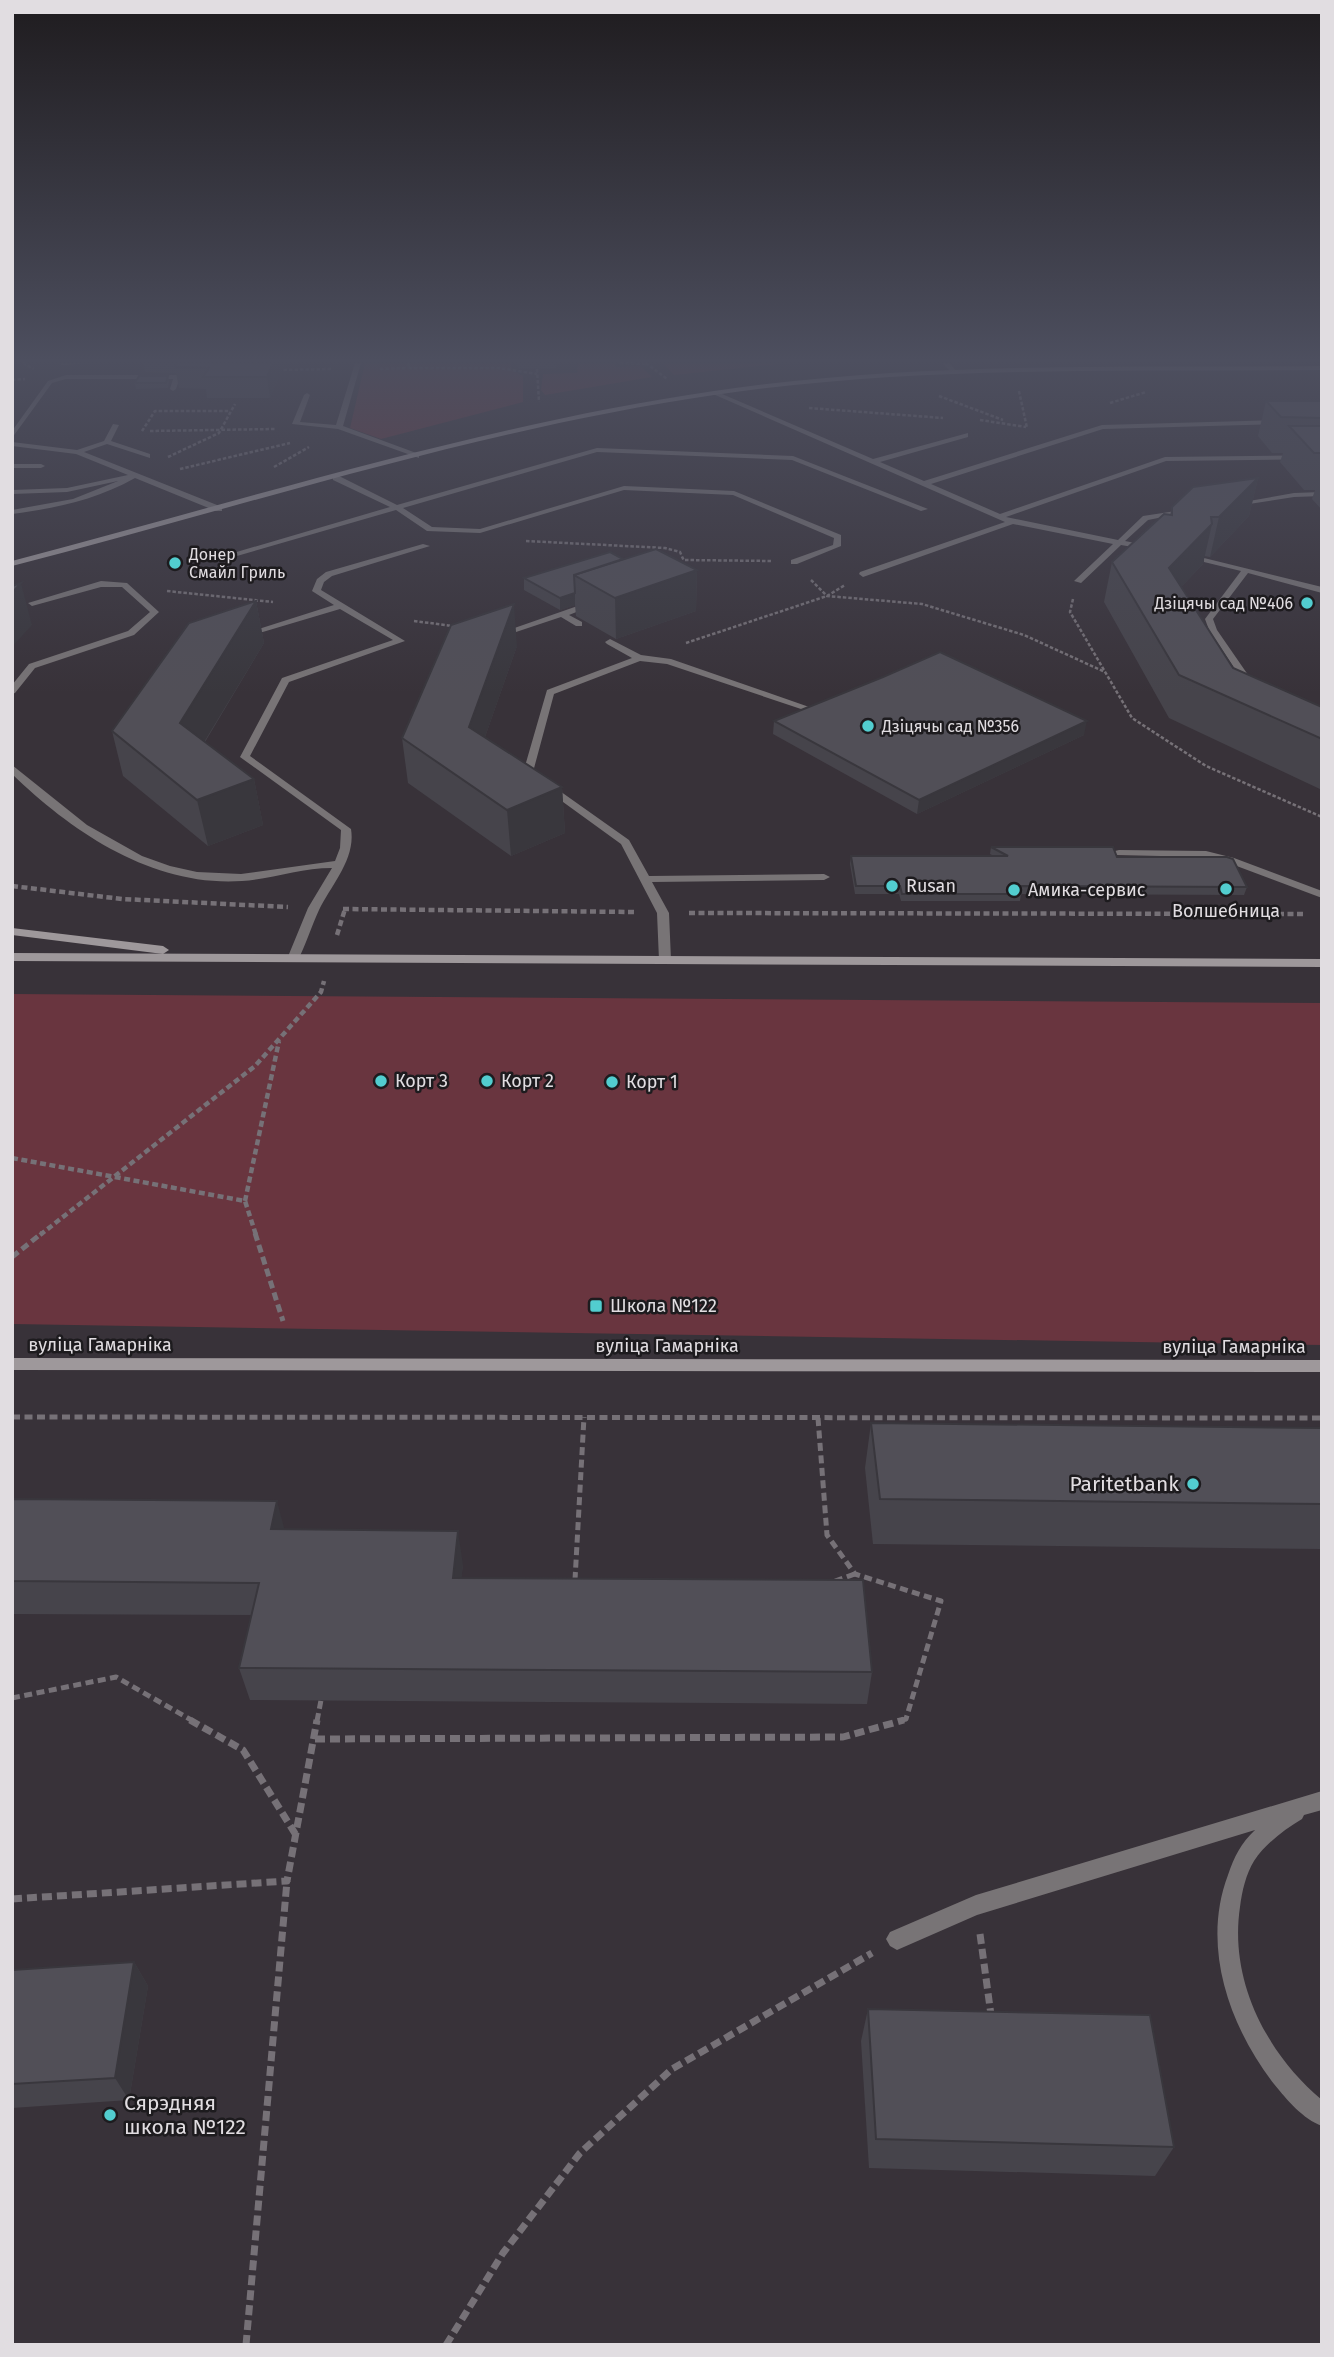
<svg xmlns="http://www.w3.org/2000/svg" width="1334" height="2357" viewBox="0 0 1334 2357" font-family="'Fira Sans',sans-serif">
	<style>
		.green { fill: #69353f }
		.lines { fill: none; stroke-linecap: round; stroke-linejoin: round }
		.path-far3 { stroke: #767177; stroke-width: 2.5; stroke-dasharray: 3.5 2; stroke-linecap: butt }
		.path-far2 { stroke: #767177; stroke-width: 4.5; stroke-dasharray: 6 3.5; stroke-linecap: butt }
		.path-far1 { stroke: #767177; stroke-width: 5; stroke-dasharray: 8 4.5; stroke-linecap: butt }
		.path { stroke: #767177; stroke-width: 7; stroke-dasharray: 10 5; stroke-linecap: butt }
		.lane { fill: #787476; fill-rule: evenodd }
		.secondary { fill: #9e989b; fill-rule: evenodd }
		.wall { fill: #46444b }
		.shaded-wall { fill: #39373d }
		.building { fill: #514f57; stroke: #39373d; stroke-width: 2 }
		.poi-dot { fill: #52cdcf; stroke: #1d1b1e; stroke-width: 2.5 }
		.labels { text-anchor: middle; dominant-baseline: central; stroke-width: 5; stroke-linejoin: round; paint-order: stroke }
		.far-poi-label { font-size: 16px; fill: #e1dde1; stroke: #1d1b1e; text-anchor: start }
		.poi-label { font-size: 18px; fill: #e1dde1; stroke: #1d1b1e; text-anchor: start }
		.street-label { font-size: 18px; fill: #e1dde1; stroke: #1d1b1e }
		.near-poi-label { font-size: 21px; fill: #e1dde1; stroke: #1d1b1e; text-anchor: end }
	</style>
	<rect width="100%" height="100%" fill="#383239"/>
	<g class="green">
		<path d="M365,363L511,364L512,370L523,376V402L381,439L350,428Z"/>
		<path d="M614,363L616,367L641,366L652,377L545,395L541,390L543,374L577,373L578,364Z"/>
		<path d="M662,363H789L674,375Z"/>
		<path d="M12,994L1322,1003V1345L12,1324Z"/>
	</g>
	<g class="lines">
		<g class="path-far3">
			<path d="M23,363L34,369"/>
			<path d="M409,363L408,368H499L537,374"/>
			<path d="M620,363L646,364"/>
			<path d="M646,363L667,379"/>
			<path d="M380,369L408,368"/>
			<path d="M537,369L539,402"/>
			<path d="M278,370L332,369"/>
			<path d="M12,380L25,379"/>
			<path d="M1019,391L1027,428"/>
			<path d="M939,396L1003,420"/>
			<path d="M1110,403L1146,392"/>
			<path d="M809,408L943,418"/>
			<path d="M980,420L1026,427"/>
			<path d="M142,431L155,411H230"/>
			<path d="M150,431L275,429"/>
			<path d="M168,457L219,433L235,404"/>
			<path d="M274,467L309,447"/>
			<path d="M180,469L290,443"/>
			<path d="M526,541L665,548L680,552L684,561"/>
			<path d="M685,560L771,561"/>
			<path d="M811,580L827,596L922,604L1024,635L1105,672"/>
			<path d="M167,591L273,602"/>
			<path d="M1073,599L1070,612L1132,718L1206,766L1322,817"/>
			<path d="M414,621L453,626"/>
			<path d="M686,643L827,596L845,585"/>
		</g>
		<g class="path-far2">
			<path d="M12,886L122,899L288,907"/>
			<path d="M343,909L635,912"/>
			<path d="M689,913L1303,914"/>
			<path d="M337,935L345,909"/>
			<path d="M12,1158L245,1201L256,1235"/>
			<path d="M245,1201L279,1041"/>
			<path d="M40,1235L255,1066L321,992L324,981"/>
		</g>
		<g class="path-far1">
			<path d="M255,1233L283,1321"/>
			<path d="M12,1257L42,1233"/>
			<path d="M12,1417L1322,1418"/>
			<path d="M818,1418L827,1535L855,1574L941,1601L906,1719L898,1721"/>
			<path d="M575,1580L584,1417"/>
			<path d="M835,1581L855,1574"/>
			<path d="M12,1698L116,1677L193,1721"/>
			<path d="M317,1721L322,1695"/>
		</g>
		<g class="path">
			<path d="M190,1720L243,1750L296,1835"/>
			<path d="M315,1739L843,1737L904,1720"/>
			<path d="M12,1899L287,1881L317,1720"/>
			<path d="M980,1934L991,2015"/>
			<path d="M246,2345L287,1881"/>
			<path d="M446,2345L503,2253L580,2153L672,2069L872,1953"/>
		</g>
		<g class="lane">
			<path d="M59,363H95L62,365Z"/>
			<path d="M355,363H361L343,426L419,454V458L338,429L292,424L304,395L307,393L310,395L300,422L336,425Z"/>
			<path d="M942,363H949L958,373L953,374Z"/>
			<path d="M66,375H177L180,377L176,389L173,391L170,389L173,379H66L52,383L12,438V431L48,381Z"/>
			<path d="M715,391L873,459L968,433V437L880,462L924,481L1102,425L1278,420L1282,422L1278,424L1103,429L931,484L1000,514L1165,457L1322,455V459L1166,461L1006,517L1118,540L1143,516L1189,509L1193,511L1148,520L1125,541L1150,546V550L1121,545L1081,583L1074,581L1113,544L1013,524L863,577L859,574L860,572L1005,522L713,394Z"/>
			<path d="M113,424L119,425L111,441L150,454V458L107,444L84,452L222,507V511H216L135,478C96,500 56,508 12,514V510L73,499L118,481L67,492L12,494V490L67,488L128,475L76,454L12,446V442L77,450L104,441Z"/>
			<path d="M597,448L793,456L928,509L921,511L792,460L597,452L403,508L432,527L480,529L624,486L734,491L841,535V546L797,564H791V560L833,545L834,538L733,495L624,490L480,533L427,531L396,510L230,558L223,556L390,507L333,480V476H339L397,505Z"/>
			<path d="M12,464H41L45,466L41,468H12Z"/>
			<path d="M1322,492V496L1294,497L1236,506L1232,504L1294,493Z"/>
			<path d="M423,544L430,546L332,576L324,582L321,590L405,641L289,682L250,756L351,829C356,859 331,885 319,910C311,927 306,945 297,962H289L287,959L308,908L332,868C301,868 272,879 242,881C153,887 73,833 12,774V765L87,825L142,856L170,866L197,872L241,874L335,861L340,848L341,830L240,757L282,678L393,640L340,609L256,634L249,632L334,605L312,591L317,579L326,572Z"/>
			<path d="M1204,558L1322,587V593L1248,573L1213,619L1217,630L1255,685L1253,687H1247L1209,630L1205,619L1241,571L1204,562Z"/>
			<path d="M101,581L127,583L159,612L134,635L35,668L15,693L12,694V685L29,664L128,631L150,612L122,587H101L32,606L28,603Z"/>
			<path d="M589,602L596,604L569,615L582,622V626H576L561,617L510,634L503,632Z"/>
			<path d="M610,639L641,655L671,659L812,708L804,710L667,664L640,661L554,694L533,772L629,840L649,876L824,874L830,877L824,880L652,882L669,913L671,960L665,964L659,960L657,913L621,844L523,773L547,690L632,658L607,644L605,642Z"/>
			<path d="M1119,850L1206,851L1234,858L1322,891V898L1226,862L1206,857L1115,855V851Z"/>
			<path d="M1322,1791V1810L1304,1815L1302,1819C1284,1830 1266,1843 1254,1861C1246,1874 1242,1891 1240,1907C1229,1980 1266,2053 1322,2100V2126C1303,2119 1287,2100 1274,2084C1229,2026 1201,1946 1228,1875C1234,1857 1241,1843 1255,1830L977,1915L897,1950L890,1946L886,1939L890,1932L976,1895Z"/>
		</g>
		<g class="secondary">
			<path d="M1322,366V370C1119,372 915,365 714,395C475,430 245,506 12,566V561C245,500 476,426 714,391C915,361 1119,368 1322,366Z"/>
			<path d="M12,928L163,946L169,950L163,954L12,935Z"/>
			<path d="M12,953L1322,959V967L12,961Z"/>
			<path d="M12,1358L1322,1360V1372L12,1370Z"/>
		</g>
	</g>
	<g class="wall">
		<path d="M143,363H285L270,398H207L206,389L179,388L176,373L145,372Z"/>
		<path d="M517,363H556V368L518,369Z"/>
		<path d="M168,376L169,382L168,388L136,389L135,383Z"/>
		<path d="M1266,401H1322V510L1312,499L1315,490H1304L1280,462L1283,453H1272L1258,436Z"/>
		<path d="M1258,478L1249,516L1210,557L1204,556L1203,564L1181,587L1233,668L1322,707V790L1169,718L1104,602L1112,562L1170,515L1172,507Z"/>
		<path d="M623,559L697,570L696,611L616,639L576,616L575,605L560,610L524,590V578Z"/>
		<path d="M256,601L264,643L205,742L254,779L263,825L208,846L123,776L112,731Z"/>
		<path d="M517,646L485,737L562,787L565,833L511,856L408,783L402,738Z"/>
		<path d="M774,721L1084,735L917,814L773,734Z"/>
		<path d="M991,847L1117,857L1247,887L1244,895L1021,894L1020,901H901L899,894H855L850,864L851,856H994L990,854Z"/>
		<path d="M871,1423L1322,1428V1549L873,1544L865,1468Z"/>
		<path d="M12,1499L285,1529L463,1565L461,1578L872,1672L867,1704L250,1700L239,1668L252,1615L12,1614Z"/>
		<path d="M134,1962L148,1986L129,2100L12,2108V1970Z"/>
		<path d="M868,2009L1174,2147L1155,2176L869,2168L861,2041Z"/>
	</g>
	<g class="shaded-wall">
		<path d="M273,363H285L270,398L267,377Z"/>
		<path d="M1258,478L1249,516L1210,557L1219,517Z"/>
		<path d="M1212,524L1203,564L1160,609L1169,568Z"/>
		<path d="M697,570L696,611L616,639L615,598Z"/>
		<path d="M21,583L32,625L12,647V593Z"/>
		<path d="M575,593V605L560,610V598Z"/>
		<path d="M256,601L264,643L189,767L180,723Z"/>
		<path d="M514,604L517,646L473,771L469,727Z"/>
		<path d="M1087,721L1084,735L917,814L919,800Z"/>
		<path d="M254,779L263,825L208,846L197,800Z"/>
		<path d="M562,787L565,833L511,856L507,810Z"/>
		<path d="M277,1501L286,1535L271,1529Z"/>
		<path d="M458,1531L463,1565L458,1611L453,1578Z"/>
		<path d="M134,1962L148,1986L129,2100L115,2078Z"/>
	</g>
	<g class="building">
		<path d="M176,363H273L267,377H203L209,368L175,367Z"/>
		<path d="M139,376H168L166,383H135Z"/>
		<path d="M1266,401H1322V418L1281,417Z"/>
		<path d="M1289,426H1322V453H1314Z"/>
		<path d="M1258,478L1219,517H1211L1212,524L1169,568L1233,668L1322,707V739L1179,675L1112,562L1164,514L1172,515V507L1193,487Z"/>
		<path d="M656,549L697,570L615,598L574,575Z"/>
		<path d="M610,552L623,559L574,575L575,593L560,598L524,578Z"/>
		<path d="M21,583L12,593V586Z"/>
		<path d="M256,601L180,723L254,779L197,800L112,731L189,623Z"/>
		<path d="M514,604L469,727L562,787L507,810L402,738L451,625Z"/>
		<path d="M940,652L1087,721L919,800L774,721L883,677Z"/>
		<path d="M991,847H1113L1117,857H1227L1233,859L1247,887L1019,886L1021,894H902L900,886H856L851,856H1008Z"/>
		<path d="M871,1423L1322,1428V1504L880,1499Z"/>
		<path d="M12,1499L277,1501L271,1529L458,1531L453,1578L863,1580L872,1672L239,1668L259,1583L12,1581Z"/>
		<path d="M134,1962L115,2078L12,2084V1970Z"/>
		<path d="M868,2009L1150,2015L1174,2147L876,2139Z"/>
	</g>
	<linearGradient id="sky" x2="0" y2="1"><stop stop-color="#1f1c1f"/><stop offset="0.52" stop-color="#4d4f5f"/><stop offset="1" stop-color="#4d4f5f" stop-opacity="0"/></linearGradient>
	<rect width="1334" height="693" fill="url(#sky)"/>
	<g class="poi-dot">
		<circle cx="175" cy="563" r="7"/>
		<circle cx="1307" cy="603" r="7"/>
		<circle cx="868" cy="726" r="7"/>
		<circle cx="892" cy="886" r="7"/>
		<circle cx="1226" cy="889" r="7"/>
		<circle cx="1014" cy="890" r="7"/>
		<circle cx="381" cy="1081" r="7"/>
		<circle cx="487" cy="1081" r="7"/>
		<circle cx="612" cy="1082" r="7"/>
		<rect x="589" y="1299" width="14" height="14" rx="3.5"/>
		<circle cx="1193" cy="1484" r="7"/>
		<circle cx="110" cy="2115" r="7"/>
	</g>
	<g class="labels">
		<g class="far-poi-label">
			<text x="189" y="554">Донер<tspan x="189" dy="18">Смайл Гриль</tspan></text>
			<text x="1293" y="603" text-anchor="end">Дзіцячы сад №406</text>
			<text x="882" y="726">Дзіцячы сад №356</text>
		</g>
		<g class="poi-label">
			<text x="906" y="886">Rusan</text>
			<text x="1028" y="890">Амика-сервис</text>
			<text x="1226" y="911" text-anchor="middle">Волшебница</text>
			<text x="395" y="1081">Корт 3</text>
			<text x="501" y="1081">Корт 2</text>
			<text x="626" y="1082">Корт 1</text>
			<text x="610" y="1306">Школа №122</text>
		</g>
		<g class="street-label">
			<text x="100" y="1345">вуліца Гамарніка</text>
			<text x="667" y="1346">вуліца Гамарніка</text>
			<text x="1234" y="1347">вуліца Гамарніка</text>
		</g>
		<g class="near-poi-label">
			<text x="1179" y="1484">Paritetbank</text>
			<text x="124" y="2103" text-anchor="start">Сярэдняя<tspan x="124" dy="24">школа №122</tspan></text>
		</g>
	</g>
	<rect width="1334" height="2357" fill="none" stroke="#e1dde1" stroke-width="28"/>
</svg>
